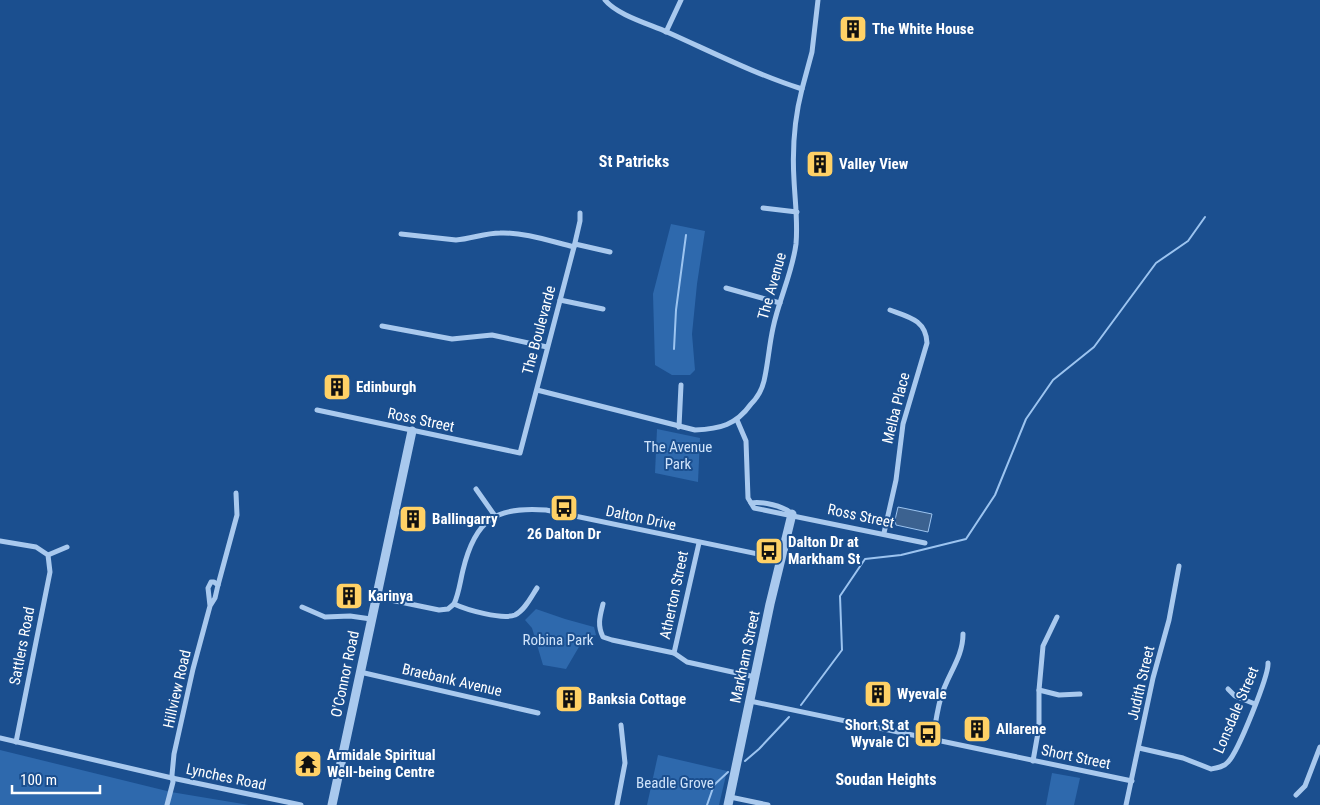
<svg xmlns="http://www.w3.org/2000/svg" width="1320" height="805" viewBox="0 0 1320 805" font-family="'Roboto Condensed',sans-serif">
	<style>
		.green { fill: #2e69ad }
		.water { fill: #3c6290; stroke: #9cc4f0 }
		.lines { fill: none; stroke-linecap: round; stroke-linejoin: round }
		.stream { stroke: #9cc4f0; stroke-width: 2 }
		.minor { stroke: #a9c9ee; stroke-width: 5 }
		.tertiary { stroke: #a9c9ee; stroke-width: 9 }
		.labels { text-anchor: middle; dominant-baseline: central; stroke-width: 4; stroke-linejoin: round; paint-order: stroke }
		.poi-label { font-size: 15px; font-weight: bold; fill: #fff; stroke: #1b4f8f; text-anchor: start }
		.street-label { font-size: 15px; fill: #fff; stroke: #1b4f8f }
		.park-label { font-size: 15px; fill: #cfe3fa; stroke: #1b4f8f }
		.neighbourhood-label { font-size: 16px; font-weight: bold; fill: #fff; stroke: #1b4f8f }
	</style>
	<rect width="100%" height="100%" fill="#1b4f8f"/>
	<g class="green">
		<path d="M671,224L705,231L697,284L692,334L695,370L690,375H672L655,365L653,294Z"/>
		<path d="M657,429L700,438L698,482L655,473Z"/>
		<path d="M536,609L565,619L594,627L596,635L583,640L566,669L543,665L532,628L525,620Z"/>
		<path d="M0,750L171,792L249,805H0Z"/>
		<path d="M658,755L727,771L719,805H647Z"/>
		<path d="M1052,773L1080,778L1074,805H1046Z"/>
	</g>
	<path class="water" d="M898,507L932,514L928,532L896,525L895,520Z"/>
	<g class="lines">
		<g class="stream">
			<path d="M674,349L676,310L686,235"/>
			<path d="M801,705L842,650L840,596L865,559L901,555L966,539L995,495L1026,419L1053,380L1094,347L1156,263L1188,241L1205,217"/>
			<path d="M745,761L759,749L789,717"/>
			<path d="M707,805L714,785L728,772"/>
		</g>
		<g class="minor">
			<path d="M605,0C617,15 649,24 667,32C712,52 755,74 802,89L812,52L818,0"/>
			<path d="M666,32L681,0"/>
			<path d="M763,208L797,212"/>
			<path d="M401,234L456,240C471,239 485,233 500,233C524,232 550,241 574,247"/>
			<path d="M575,244L610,252"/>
			<path d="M726,288L780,303"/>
			<path d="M560,300L603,309"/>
			<path d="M382,326L452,339L492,335L547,347"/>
			<path d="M537,390L695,430C720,429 736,425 751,404C757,398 762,389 764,381C768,364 769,346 773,328C779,299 792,274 796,244C798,222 795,201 794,180C792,147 794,120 802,89"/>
			<path d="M317,410L520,453L574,247L580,221V213"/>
			<path d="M737,420L746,441L748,498L754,508L925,543"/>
			<path d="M679,427L681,385"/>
			<path d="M476,489L495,516"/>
			<path d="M751,503C762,501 784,506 792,514"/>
			<path d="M884,533L896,480L903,424L927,343C926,320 909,317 890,310"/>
			<path d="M0,541L36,547L48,555L50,572L16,742"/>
			<path d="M48,555L67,547"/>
			<path d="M218,585L237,515L236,493"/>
			<path d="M376,597L439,610L448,609L454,604"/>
			<path d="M454,604C459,593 460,582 463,570C475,520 495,506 546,510L782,559"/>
			<path d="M454,604C467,610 502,620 515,615C525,610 531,597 537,588"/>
			<path d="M603,604C600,616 597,625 603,637L612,640L674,653L687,662L755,677"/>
			<path d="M302,607L325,617L350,616L371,619"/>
			<path d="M674,653L699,543"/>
			<path d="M360,672L538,713"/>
			<path d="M1228,689L1235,696L1255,704"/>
			<path d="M1039,690L1059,695L1080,694"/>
			<path d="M750,701L1132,781"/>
			<path d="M0,738L172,778L301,805"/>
			<path d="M933,739C935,725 937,711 941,697C947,675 963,658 963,634"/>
			<path d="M1139,748L1183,758L1211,769C1217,768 1224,767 1228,762C1238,752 1269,675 1268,663"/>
			<path d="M1033,761L1039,727V690L1043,646L1057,617"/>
			<path d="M1296,795L1305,786L1320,747"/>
			<path d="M730,797L768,805"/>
			<path d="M167,805L173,782L172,775L174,754L193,669L210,606L215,598L218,585L214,582H211L208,588L210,606"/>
			<path d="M617,805L625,763L621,725"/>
			<path d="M1126,805L1153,678L1169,620L1179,566"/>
		</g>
		<g class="tertiary">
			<path d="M332,805L412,431"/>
			<path d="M728,805L770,604L792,514"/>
		</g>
	</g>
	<defs>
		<symbol id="building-square" viewBox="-11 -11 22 22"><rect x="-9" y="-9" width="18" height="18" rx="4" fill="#ffd166" stroke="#1b4f8f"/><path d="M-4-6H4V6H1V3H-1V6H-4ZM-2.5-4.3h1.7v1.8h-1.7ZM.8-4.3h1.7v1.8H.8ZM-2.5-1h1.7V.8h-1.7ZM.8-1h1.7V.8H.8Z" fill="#111"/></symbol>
		<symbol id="bus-square" viewBox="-11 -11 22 22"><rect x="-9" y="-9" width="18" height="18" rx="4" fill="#ffd166" stroke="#1b4f8f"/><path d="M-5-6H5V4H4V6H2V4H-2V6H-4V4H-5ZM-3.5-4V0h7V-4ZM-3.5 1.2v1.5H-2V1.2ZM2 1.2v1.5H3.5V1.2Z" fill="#111"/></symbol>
		<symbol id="temple-square" viewBox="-11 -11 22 22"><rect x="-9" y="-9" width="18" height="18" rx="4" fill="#ffd166" stroke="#1b4f8f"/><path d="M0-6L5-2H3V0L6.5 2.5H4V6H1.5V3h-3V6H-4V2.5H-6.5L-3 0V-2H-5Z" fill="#111"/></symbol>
	</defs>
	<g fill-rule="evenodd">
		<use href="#building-square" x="837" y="13" width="32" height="32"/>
		<use href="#building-square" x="804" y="148" width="32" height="32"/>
		<use href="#building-square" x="321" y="371" width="32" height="32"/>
		<use href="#bus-square" x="548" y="492" width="32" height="32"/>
		<use href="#building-square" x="397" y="503" width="32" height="32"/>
		<use href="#bus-square" x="753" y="535" width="32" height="32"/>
		<use href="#building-square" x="333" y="580" width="32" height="32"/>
		<use href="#building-square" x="862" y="678" width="32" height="32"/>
		<use href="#building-square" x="553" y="683" width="32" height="32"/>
		<use href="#building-square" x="961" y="713" width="32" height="32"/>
		<use href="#bus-square" x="912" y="718" width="32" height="32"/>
		<use href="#temple-square" x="292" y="748" width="32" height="32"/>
	</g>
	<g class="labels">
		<g class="poi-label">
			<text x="872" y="29">The White House</text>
			<text x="839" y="164">Valley View</text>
			<text x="356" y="387">Edinburgh</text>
			<text x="432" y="519">Ballingarry</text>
			<text x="564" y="534" text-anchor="middle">26 Dalton Dr</text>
			<text x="788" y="542">Dalton Dr at<tspan x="788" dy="17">Markham St</tspan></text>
			<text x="368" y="596">Karinya</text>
			<text x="897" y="694">Wyevale</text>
			<text x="588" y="699">Banksia Cottage</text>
			<text x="909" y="725" text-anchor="end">Short St at<tspan x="909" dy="17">Wyvale Cl</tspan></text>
			<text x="996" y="729">Allarene</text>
			<text x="327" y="755">Armidale Spiritual<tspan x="327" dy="17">Well-being Centre</tspan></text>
		</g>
		<g class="street-label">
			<text transform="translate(772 286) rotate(-74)">The Avenue</text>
			<text transform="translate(539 330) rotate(-75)">The Boulevarde</text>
			<text transform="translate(896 408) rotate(-76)">Melba Place</text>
			<text transform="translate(421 420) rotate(12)">Ross Street</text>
			<text transform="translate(861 516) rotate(12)">Ross Street</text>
			<text transform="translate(641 518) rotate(12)">Dalton Drive</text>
			<text transform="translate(674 595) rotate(-78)">Atherton Street</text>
			<text transform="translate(22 646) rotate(-79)">Sattlers Road</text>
			<text transform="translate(745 657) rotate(-78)">Markham Street</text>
			<text transform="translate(345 674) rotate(-78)">O'Connor Road</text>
			<text transform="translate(452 680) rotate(13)">Braebank Avenue</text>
			<text transform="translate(1141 683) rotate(-77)">Judith Street</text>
			<text transform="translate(177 689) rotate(-77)">Hillview Road</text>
			<text transform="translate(1236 710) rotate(-67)">Lonsdale Street</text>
			<text transform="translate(1076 757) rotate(12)">Short Street</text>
			<text transform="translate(226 777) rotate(12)">Lynches Road</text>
		</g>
		<g class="park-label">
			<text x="678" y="447">The Avenue<tspan x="678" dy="17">Park</tspan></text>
			<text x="558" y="640">Robina Park</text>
			<text x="675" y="783">Beadle Grove</text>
		</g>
		<g class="neighbourhood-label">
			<text x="634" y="161">St Patricks</text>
			<text x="886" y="779">Soudan Heights</text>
		</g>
	</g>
	<path d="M12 785v8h88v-8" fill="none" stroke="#ffffff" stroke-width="2.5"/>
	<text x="20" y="785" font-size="15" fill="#ffffff" stroke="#1b4f8f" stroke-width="4" paint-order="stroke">100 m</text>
</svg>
